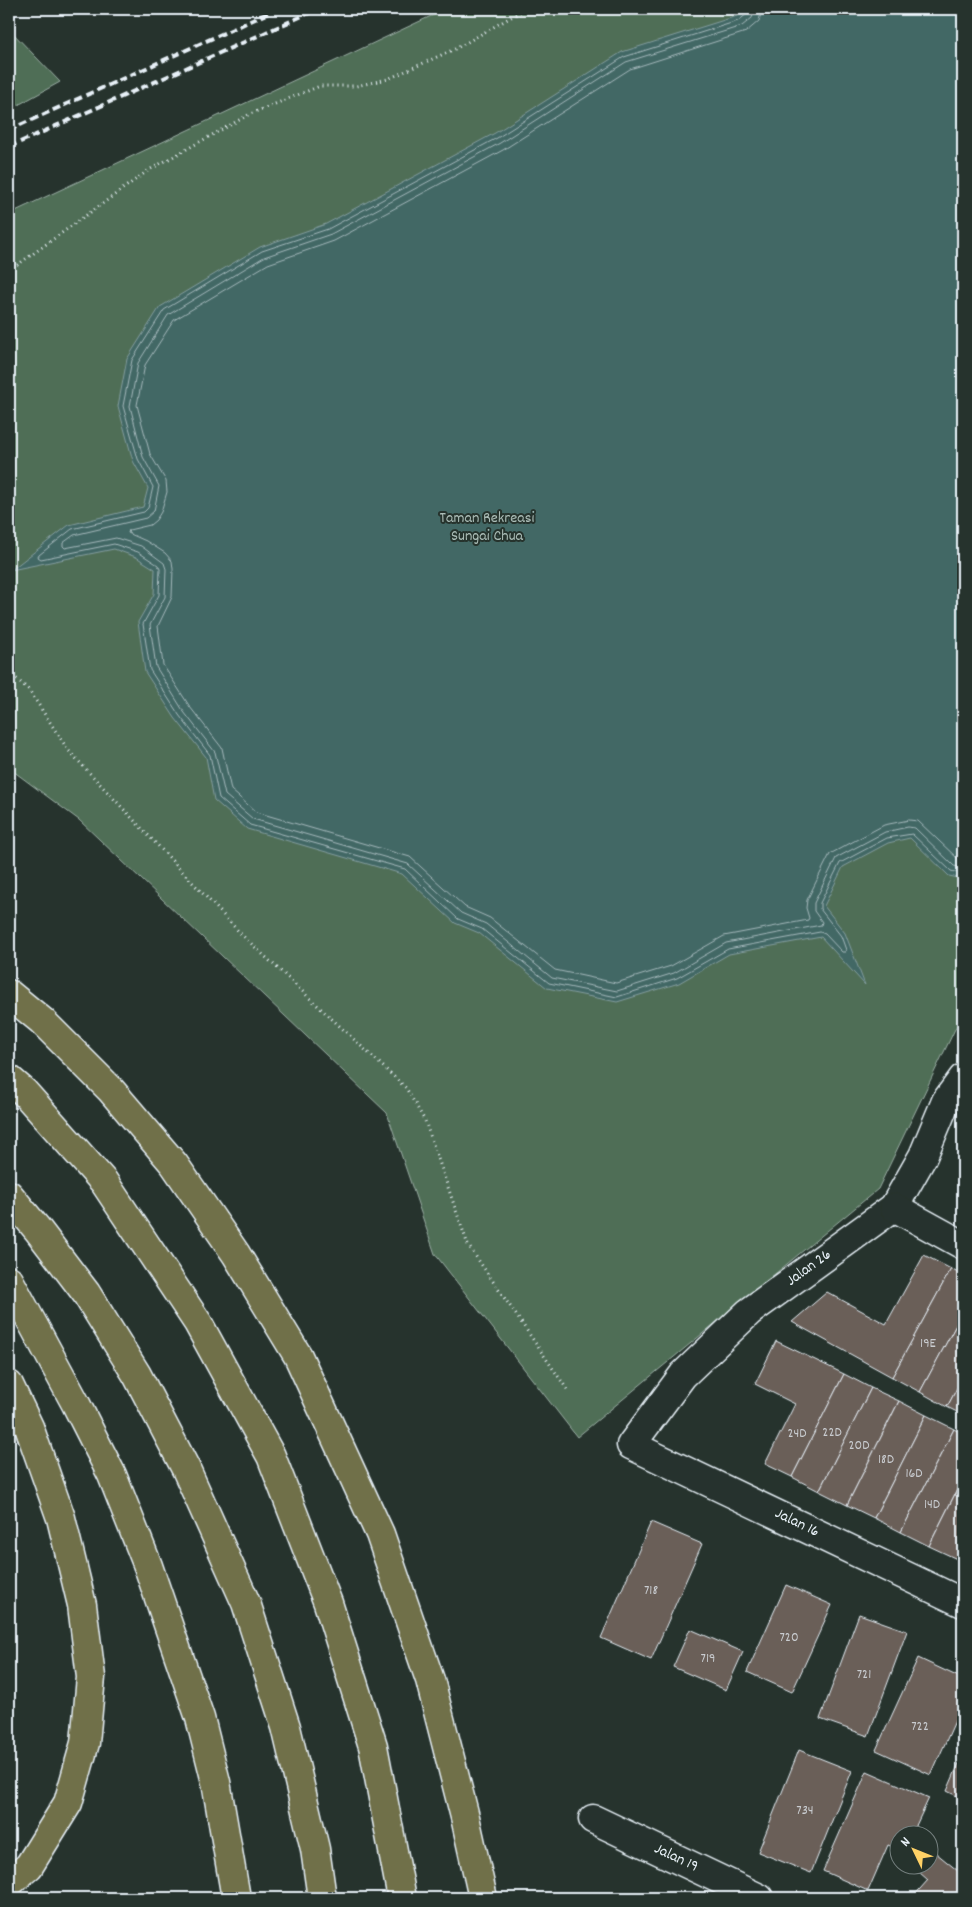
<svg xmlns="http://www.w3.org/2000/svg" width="972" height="1907" viewBox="0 0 972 1907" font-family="Dekko,sans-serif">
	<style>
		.green { fill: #506e56; stroke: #9cb0a7 }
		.water { fill: #426765; stroke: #849ea0 }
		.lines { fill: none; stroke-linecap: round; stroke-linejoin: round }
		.shore { stroke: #a6babd; stroke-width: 1 }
		.building { fill: #6b5f59; stroke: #e8f1f8 }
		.street-casing { stroke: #e8f1f8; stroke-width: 31 }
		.highway-casing { stroke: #e8f1f8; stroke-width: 31 }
		.path { stroke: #e8f1f8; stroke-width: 3; stroke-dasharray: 1 4; stroke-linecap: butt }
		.street { stroke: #26332d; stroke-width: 28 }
		.highway { stroke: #70704a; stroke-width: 28 }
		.rail { stroke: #e8f1f8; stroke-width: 4; stroke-dasharray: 8 4; stroke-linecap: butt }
		.labels { text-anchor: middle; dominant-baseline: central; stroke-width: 4; stroke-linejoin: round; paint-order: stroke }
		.number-label { font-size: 14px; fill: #c9ccd0 }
		.park-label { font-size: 16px; fill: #abbdb7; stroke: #26332d }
		.street-label { font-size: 16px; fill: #e8f1f8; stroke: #26332d }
	</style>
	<rect width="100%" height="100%" fill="#26332d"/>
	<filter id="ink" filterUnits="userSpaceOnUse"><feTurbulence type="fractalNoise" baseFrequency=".02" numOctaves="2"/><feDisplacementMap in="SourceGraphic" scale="10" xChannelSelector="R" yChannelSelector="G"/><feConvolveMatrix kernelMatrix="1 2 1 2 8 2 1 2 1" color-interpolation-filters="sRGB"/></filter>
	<g filter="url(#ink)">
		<g class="green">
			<path d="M446,9H963V1022L956,1027L878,1189L577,1437L435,1254L387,1113L79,820L9,768V214Z"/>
			<path d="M9,29L60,82L9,110Z"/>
		</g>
		<path class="water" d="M746,9H963V879L949,876L910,838L888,843L843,867L824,906L845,933L865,985L821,937L729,954L679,983L617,1002L547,988L479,933L455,923L402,874L247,829L214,800L206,757L175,718L145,672L138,622L154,594L155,569L136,557L114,549L11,570L69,525L143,507L148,488L133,461L118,406L127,359L160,307L260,247L326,224L495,133L622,52L737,16Z"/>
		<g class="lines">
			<g class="shore">
				<path d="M748,9L747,14L738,21L624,57L497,138L328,229L262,251L164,310L132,360L123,406L138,459L153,487L148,508L144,512L72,529L39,555L38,557L41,559L114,544L138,552L158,565L160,569L159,595L143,624L150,670L179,715L210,755L219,798L250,825L405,869L458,919L482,929L549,983L617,997L677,978L728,949L820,932L825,934L842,952H845L846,950L841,936L820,909V903L840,863L887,838L912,834L951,871L963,874"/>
				<path d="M755,9L752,18L742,26L626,62L500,143L331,234L264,257L168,315L138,363L130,406L143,457L159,486L154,511L146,518L74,535L63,543V546L65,548L116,538L141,546L164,563L166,569L165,597L150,625L156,667L184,712L215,752L225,795L253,819L408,864L461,913L486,924L552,978L617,991L674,973L726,943L821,925L822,922L814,911V903L836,858L885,832L908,827L915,828L954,866L963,868"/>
				<path d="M762,9L759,21L746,32L630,69L503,150L334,241L268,264L174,320L145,365L137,405L150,454L166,481L167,492L161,512L156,520L150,525L129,530L128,533L146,541L165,553L172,561L173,569L172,597L158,626L163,665L190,707L222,748L231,790L256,812L410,857L465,907L490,918L555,970L616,983L671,966L724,936L808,920L809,918L806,908L807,900L830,854L884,825L909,820L918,821L958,859L963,860"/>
			</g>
		</g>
		<g class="building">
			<path d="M924,1255L951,1269L892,1377L792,1322L827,1292L886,1324Z"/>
			<path d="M951,1269L963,1276V1312L920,1392L892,1377Z"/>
			<path d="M963,1312V1377L947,1407L920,1392Z"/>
			<path d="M776,1341L844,1374L792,1477L765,1464L795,1404L755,1384Z"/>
			<path d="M844,1374L871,1388L819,1491L792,1477Z"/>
			<path d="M963,1377V1415L947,1407Z"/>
			<path d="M871,1388L899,1401L847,1505L819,1491Z"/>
			<path d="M899,1401L926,1415L874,1518L847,1505Z"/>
			<path d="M926,1415L954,1429L901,1532L874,1518Z"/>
			<path d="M954,1429L963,1434V1478L929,1546L901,1532Z"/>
			<path d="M963,1478V1546L957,1559L929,1546Z"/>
			<path d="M651,1522L702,1544L651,1660L601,1638Z"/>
			<path d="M963,1546V1563L957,1559Z"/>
			<path d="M786,1585L832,1605L792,1692L747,1672Z"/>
			<path d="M859,1614L907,1631L868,1736L820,1719Z"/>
			<path d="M690,1629L743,1652L726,1690L673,1667Z"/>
			<path d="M918,1658L963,1679V1703L931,1775L876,1750Z"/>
			<path d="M799,1750L852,1771L811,1873L758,1852Z"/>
			<path d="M963,1754V1799L947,1791Z"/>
			<path d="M867,1771L929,1798L912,1834H900V1850L888,1845L868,1891L823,1871Z"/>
			<path d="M936,1853L963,1875V1898H912L928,1880L919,1872L926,1864H930V1861Z"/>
		</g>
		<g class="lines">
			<defs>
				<g id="street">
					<path d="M963,1078L946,1101L923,1156L894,1207L749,1312L683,1375L631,1445L963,1603"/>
					<path d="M894,1207L963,1245"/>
					<path d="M593,1819L759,1898"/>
				</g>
				<g id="highway">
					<path d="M9,994L42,1021L110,1089L174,1164L236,1254L298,1356L380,1534L430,1680L465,1817L483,1898"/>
					<path d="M9,1079L24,1092L104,1182L198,1323L271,1456L328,1603L373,1746L402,1898"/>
					<path d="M9,1195L38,1230L86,1293L137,1375L186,1469L246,1603L286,1727L315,1849L322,1898"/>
					<path d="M9,1280L76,1404L112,1475L148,1566L200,1718L216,1782L236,1898"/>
					<path d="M9,1385L29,1427L61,1518L82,1605L91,1677L85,1743L68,1803L29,1866L9,1883"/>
				</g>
			</defs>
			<use href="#street" class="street-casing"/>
			<use href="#highway" class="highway-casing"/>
			<g class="path">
				<path d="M9,271L149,170L250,114L320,86H356L388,79L457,48L525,9"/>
				<path d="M9,672L29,690L68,750L242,935L406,1088L425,1121L468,1245L569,1392"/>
			</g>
			<use href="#street" class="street"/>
			<use href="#highway" class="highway"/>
			<g class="rail">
				<path d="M9,130L277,9"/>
				<path d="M9,147L318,9"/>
			</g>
		</g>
	</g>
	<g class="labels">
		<g class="number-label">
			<text x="928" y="1344">19E</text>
			<text x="832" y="1433">22D</text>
			<text x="797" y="1434">24D</text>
			<text x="859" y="1446">20D</text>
			<text x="886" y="1460">18D</text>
			<text x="914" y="1474">16D</text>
			<text x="932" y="1505">14D</text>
			<text x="651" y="1591">718</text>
			<text x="789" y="1638">720</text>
			<text x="708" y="1659">719</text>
			<text x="864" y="1675">721</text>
			<text x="920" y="1727">722</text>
			<text x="805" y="1811">734</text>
		</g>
		<g class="park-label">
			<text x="487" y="518">Taman Rekreasi<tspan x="487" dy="18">Sungai Chua</tspan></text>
		</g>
		<g class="street-label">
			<text transform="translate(809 1268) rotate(-36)">Jalan 26</text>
			<text transform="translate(797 1523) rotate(26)">Jalan 16</text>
			<text transform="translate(676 1858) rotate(25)">Jalan 19</text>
		</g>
	</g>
	<rect width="972" height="1907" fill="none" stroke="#26332d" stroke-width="30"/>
	<rect x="15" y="15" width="942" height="1877" fill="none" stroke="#e8f1f8" stroke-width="2" filter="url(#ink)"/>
	<g transform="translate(914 1850) rotate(313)"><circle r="24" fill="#26332d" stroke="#747f7e"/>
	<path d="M0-4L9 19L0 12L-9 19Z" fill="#ffd166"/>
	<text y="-8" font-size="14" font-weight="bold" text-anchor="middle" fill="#e8f1f8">N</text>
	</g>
</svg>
